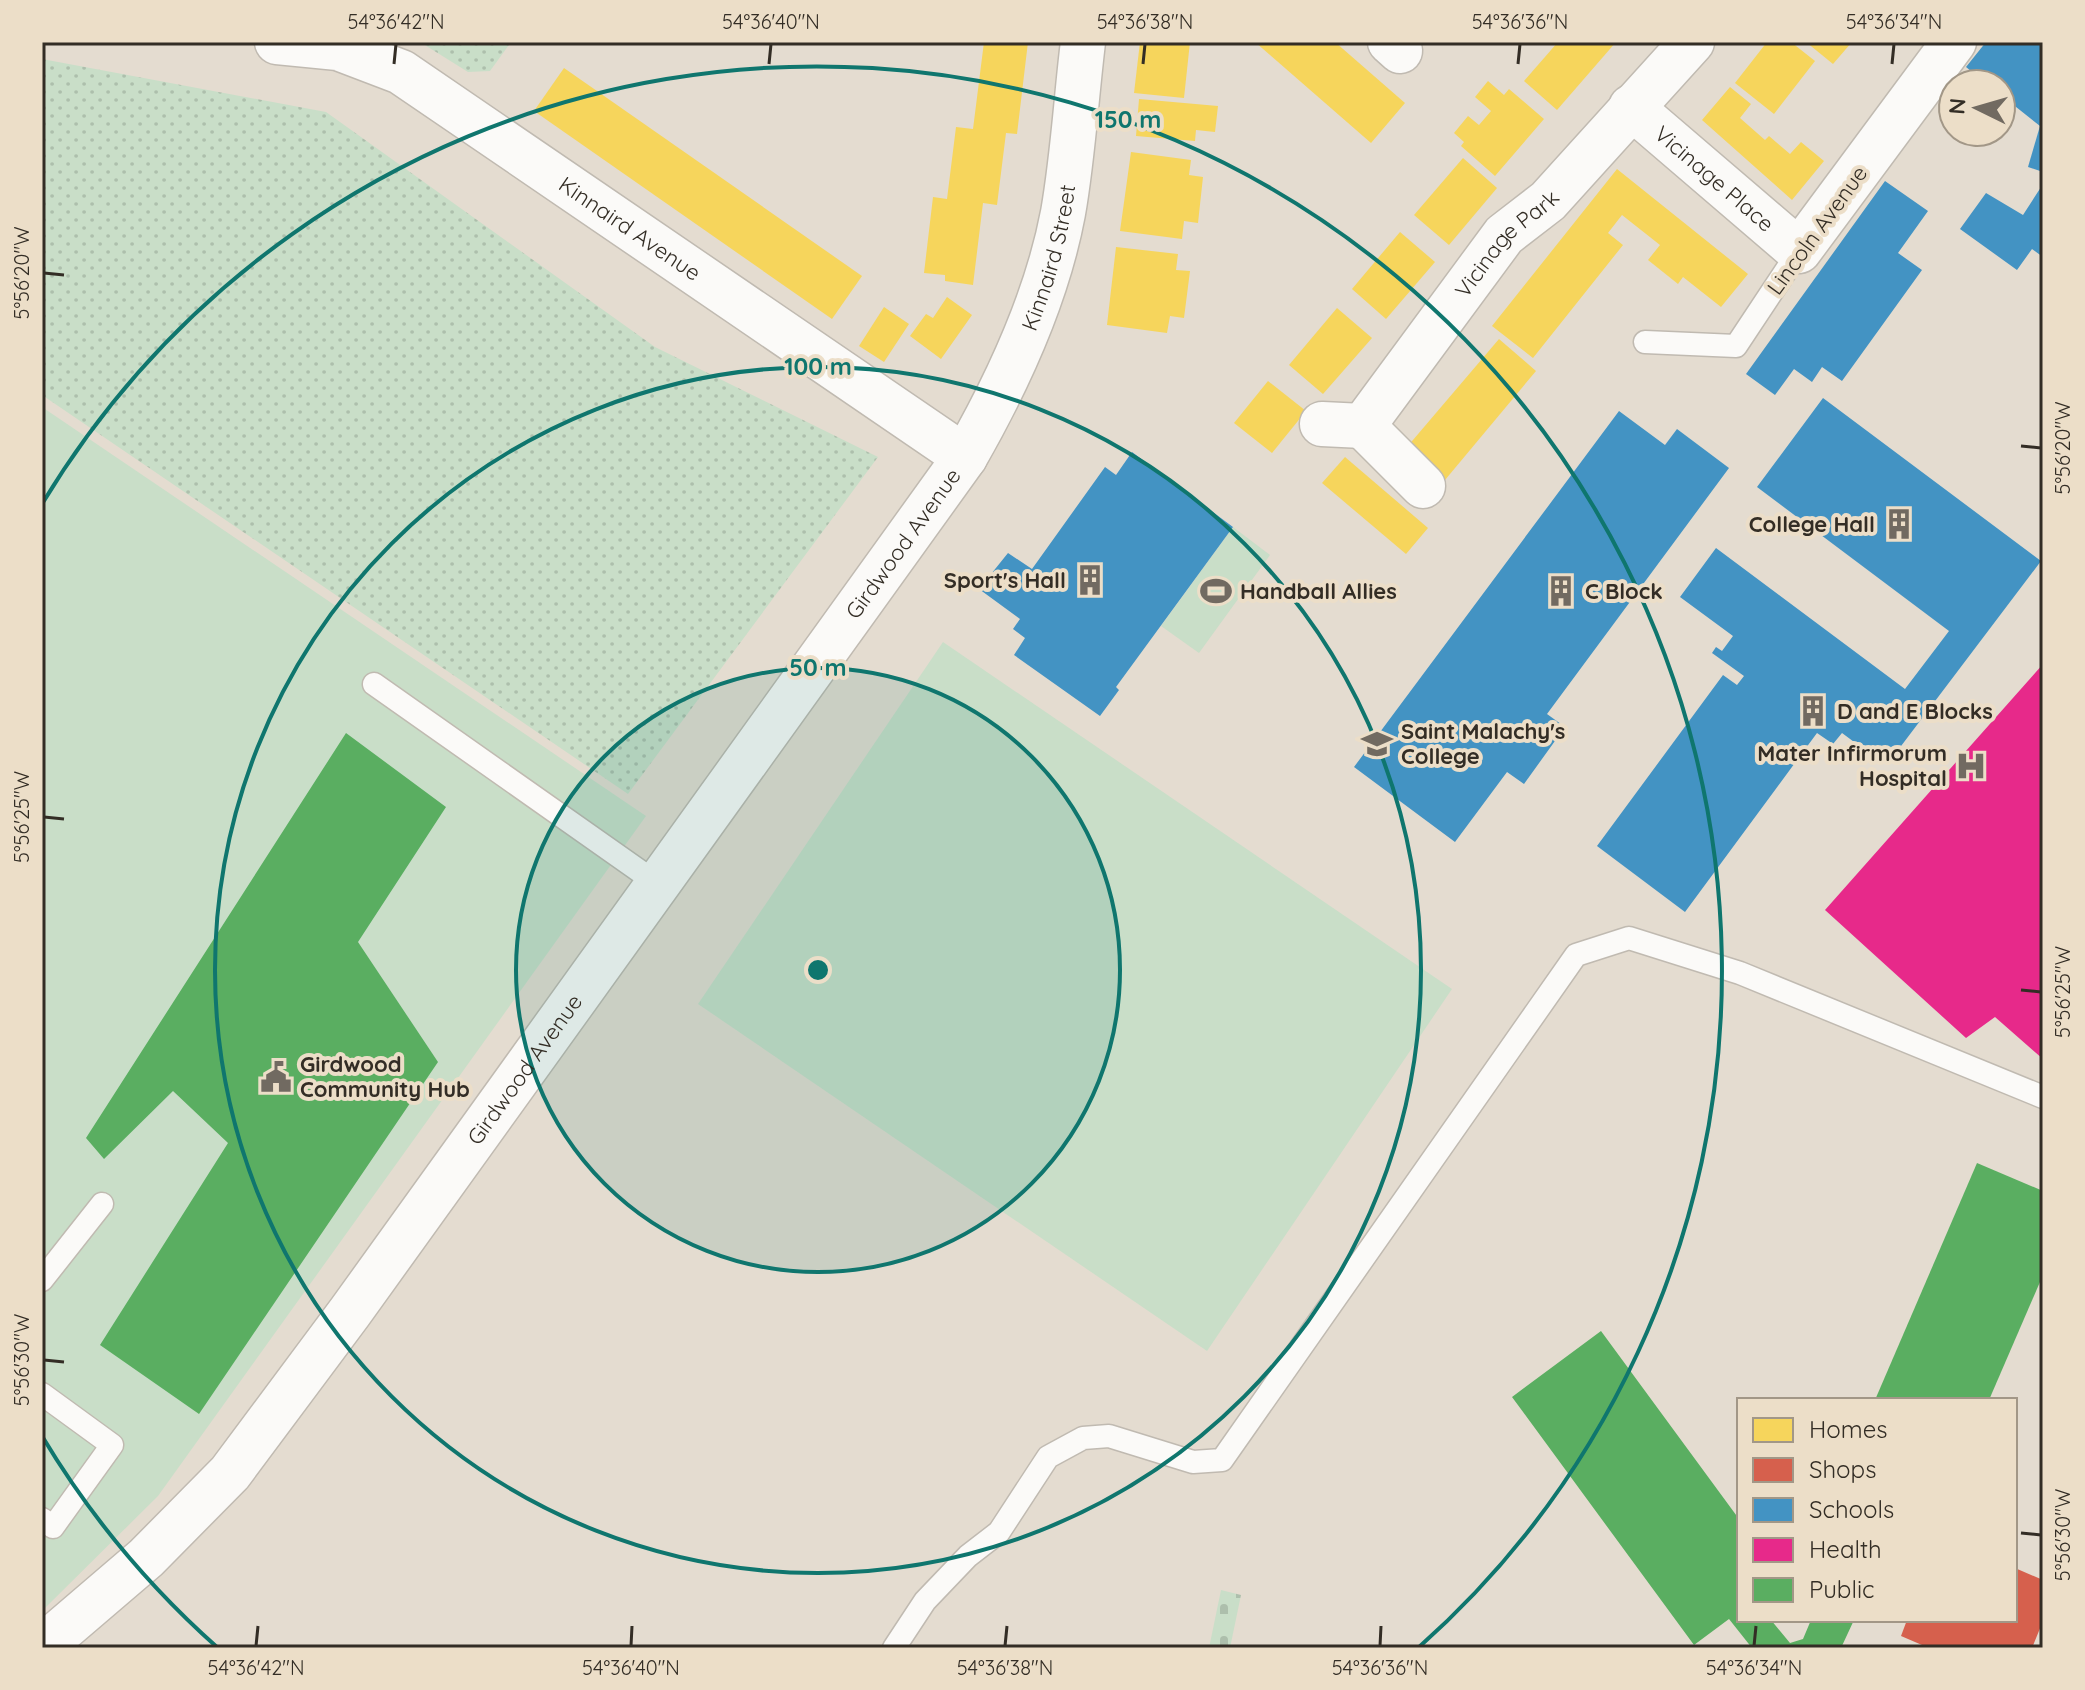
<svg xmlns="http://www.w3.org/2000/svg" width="2085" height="1690" viewBox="0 0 2085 1690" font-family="Quicksand,sans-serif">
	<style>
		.grass { fill: url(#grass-dots) }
		.cemetery { fill: url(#cemetery-stones) }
		.garden { fill: #c9dec8 }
		.homes { fill: #f6d55c }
		.shops { fill: #d6604d }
		.schools { fill: #4393c3 }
		.health { fill: #e7298a }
		.public { fill: #5aae61 }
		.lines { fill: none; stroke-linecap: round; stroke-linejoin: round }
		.lane-casing { stroke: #c0bab1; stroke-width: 25 }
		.street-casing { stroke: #c0bab1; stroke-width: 47 }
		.lane { stroke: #fbfaf8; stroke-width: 22 }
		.street { stroke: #fbfaf8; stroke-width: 44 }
		.ticks { fill: none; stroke: #332d25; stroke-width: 3 }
		.ring { fill: none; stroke: #0f766e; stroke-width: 4 }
		.labels { text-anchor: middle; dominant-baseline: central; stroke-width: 8; stroke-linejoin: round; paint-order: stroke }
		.street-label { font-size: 22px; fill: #332d25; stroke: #ecdec8 }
		.poi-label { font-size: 22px; font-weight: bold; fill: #332d25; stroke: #ecdec8; text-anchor: start }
		.centre { fill: #0f766e; stroke: #ecdec8; stroke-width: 4 }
		.ring-label { font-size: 24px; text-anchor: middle; font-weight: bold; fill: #0f766e; stroke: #ecdec8; stroke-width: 8; stroke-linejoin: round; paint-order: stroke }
		.neatline { fill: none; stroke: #332d25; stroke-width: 3 }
		.ticks-label { font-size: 20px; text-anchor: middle; fill: #332d25 }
	</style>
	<defs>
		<pattern id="grass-dots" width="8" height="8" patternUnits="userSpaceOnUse" patternTransform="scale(2)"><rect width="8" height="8" fill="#c9dec8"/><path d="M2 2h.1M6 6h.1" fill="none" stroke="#adbfac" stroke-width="1.8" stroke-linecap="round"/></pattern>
		<pattern id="cemetery-stones" width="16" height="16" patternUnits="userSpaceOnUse" patternTransform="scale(2)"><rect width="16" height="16" fill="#c9dec8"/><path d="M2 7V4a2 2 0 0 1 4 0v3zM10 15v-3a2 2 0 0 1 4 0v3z" fill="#adbfac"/></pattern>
	</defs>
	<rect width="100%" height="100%" fill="#e4dcd0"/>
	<g class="grass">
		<path d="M420,42H511L490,71L468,72Z"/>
		<path d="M42,59L326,112L655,347L878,457L628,794L42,395Z"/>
	</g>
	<path class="cemetery" d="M1221,1590L1241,1595L1230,1648H1209Z"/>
	<g class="garden">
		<path d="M42,407L646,816L158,1496L42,1611Z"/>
		<path d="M1233,527L1270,555L1199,653L1161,626Z"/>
		<path d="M943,642L1452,989L1207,1351L698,1004Z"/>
	</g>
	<g class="homes">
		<path d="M984,42H1028L1017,134L1006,133L997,205L983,203L973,285L945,281V275L924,273L933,197L947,199L956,127L973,129Z"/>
		<path d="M1140,42H1190L1184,98L1134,93Z"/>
		<path d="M1255,42H1335L1405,103L1371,143Z"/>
		<path d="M1558,42H1616L1557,110L1524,81Z"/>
		<path d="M1767,42H1791L1815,61L1774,114L1735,83Z"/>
		<path d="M1806,42H1852L1833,64Z"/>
		<path d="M564,68L862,276L832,319L534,111Z"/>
		<path d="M1488,81L1504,95L1509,89L1544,119L1495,176L1461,146L1464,142L1454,133L1468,116L1479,125L1491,111L1475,97Z"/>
		<path d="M1730,87L1751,104L1740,118L1765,140L1769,136L1790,154L1801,142L1824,161L1792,200L1702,120Z"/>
		<path d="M1139,99L1218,106L1215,132L1196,130L1195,141L1136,136Z"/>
		<path d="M1131,152L1191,160L1189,175L1203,177L1198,223L1184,221L1182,239L1120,231Z"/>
		<path d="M1463,158L1497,188L1449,245L1414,215Z"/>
		<path d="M1617,169L1748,274L1721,307L1683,277L1678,284L1648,260L1660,245L1622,215L1608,233L1623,245L1533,358L1492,326Z"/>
		<path d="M1400,232L1435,262L1386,319L1352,289Z"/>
		<path d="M1116,247L1178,254L1176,270L1190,271L1184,318L1170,316L1167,333L1107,325Z"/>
		<path d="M947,297L972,315L941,359L910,336L926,314L933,318Z"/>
		<path d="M884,307L909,324L884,362L859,346Z"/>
		<path d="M1337,308L1372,338L1323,394L1289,365Z"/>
		<path d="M1499,339L1536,371L1445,480L1407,447Z"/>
		<path d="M1268,381L1306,411L1272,453L1234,423Z"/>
		<path d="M1345,457L1428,528L1406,554L1322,483Z"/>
	</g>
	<path class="shops" d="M2015,1568L2043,1580V1621L2032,1648H1929L1901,1636L1907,1620H2015Z"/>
	<g class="schools">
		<path d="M1986,42H2043L2040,126L2001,95V84H1987L1966,67Z"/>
		<path d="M2040,126L2043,127V172L2028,167Z"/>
		<path d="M1885,181L1928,211L1898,253L1922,270L1842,381L1822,367L1812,382L1794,369L1775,395L1746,374Z"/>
		<path d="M2043,184V257L2032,249L2017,270L1960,229L1986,193L2023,215Z"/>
		<path d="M1823,398L2041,561L1892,758L1887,754L1881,762L1842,733L1833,744L1817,733L1685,912L1597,846L1723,675L1737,685L1744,676L1712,653L1716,647L1722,651L1733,636L1680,597L1716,548L1905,689L1949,631L1757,487Z"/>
		<path d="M1619,411L1665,445L1677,429L1729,468L1547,714L1565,727L1524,784L1507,772L1455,842L1354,767Z"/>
		<path d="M1132,452L1233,527L1116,687L1119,690L1100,716L1014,655L1025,638L1013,629L1020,619L979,589L1008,553L1032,569L1105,467L1116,475Z"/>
	</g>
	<path class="health" d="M2043,664V1059L1995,1017L1966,1038L1825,910Z"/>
	<g class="public">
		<path d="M346,733L446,807L358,942L438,1062L199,1414L100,1345L228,1143L173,1091L104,1159L86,1138Z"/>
		<path d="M1977,1163L2043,1191V1275L1989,1400H1875Z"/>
		<path d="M1601,1331L1739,1519V1620H1771L1790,1643L1803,1639L1811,1620H1854L1841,1648H1752L1729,1619L1694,1645L1512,1397Z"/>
	</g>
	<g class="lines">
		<defs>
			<g id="lane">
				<path d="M1645,342L1736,346L1799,251"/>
				<path d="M374,684L658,884"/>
				<path d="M42,1280L102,1204"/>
				<path d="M42,1394L112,1445L53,1527L42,1519"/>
				<path d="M894,1648L925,1601L968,1556L999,1532L1048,1457L1083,1438L1109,1436L1193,1462L1222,1460L1576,955L1629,938L1740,973L2043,1097"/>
			</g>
			<g id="street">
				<path id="s1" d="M277,42L338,48L401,72L965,457"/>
				<path d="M1390,42L1400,51"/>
				<path id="s2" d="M1631,107L1799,251L1954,42"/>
				<path id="s3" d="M1322,424L1363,426L1504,235L1548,201L1692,42"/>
				<path d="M1363,426L1423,486"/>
				<path id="s4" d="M42,1647L146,1558L230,1473L350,1312L965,457C1008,382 1047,298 1063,213C1073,157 1076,99 1083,42"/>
			</g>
		</defs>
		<use href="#lane" class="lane-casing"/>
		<use href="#street" class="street-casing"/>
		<use href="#lane" class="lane"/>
		<use href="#street" class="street"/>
	</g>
	<path class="ticks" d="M394,64L396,44M769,64L771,44M1143,64L1145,44M1518,64L1520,44M1892,64L1894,44M44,273L64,275M2021,446L2041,448M44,817L64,819M2021,990L2041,992M44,1360L64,1362M2021,1533L2041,1535M256,1646L258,1626M631,1646L632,1626M1005,1646L1007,1626M1380,1646L1381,1626M1754,1646L1756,1626"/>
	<circle cx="818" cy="970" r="302" fill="#0f766e" fill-opacity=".12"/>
	<g class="ring">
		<circle cx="818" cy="970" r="302"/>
		<circle cx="818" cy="970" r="603"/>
		<path d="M218 1648A905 905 0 0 1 42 1436M42 504A905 905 0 1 1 1418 1648"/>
	</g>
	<defs>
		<symbol id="building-bare" viewBox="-9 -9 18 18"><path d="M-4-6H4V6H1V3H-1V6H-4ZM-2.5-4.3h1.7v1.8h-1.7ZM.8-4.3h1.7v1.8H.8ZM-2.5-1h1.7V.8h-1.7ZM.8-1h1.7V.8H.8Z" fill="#716a61" stroke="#ecdec8" stroke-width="2.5" paint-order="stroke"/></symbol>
		<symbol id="stadium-bare" viewBox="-9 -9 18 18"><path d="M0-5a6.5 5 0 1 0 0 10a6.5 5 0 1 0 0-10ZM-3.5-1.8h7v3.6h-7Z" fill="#716a61" stroke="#ecdec8" stroke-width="2.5" paint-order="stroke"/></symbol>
		<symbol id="school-bare" viewBox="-9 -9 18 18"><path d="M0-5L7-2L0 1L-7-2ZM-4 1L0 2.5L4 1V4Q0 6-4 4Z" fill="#716a61" stroke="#ecdec8" stroke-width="2.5" paint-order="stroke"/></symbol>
		<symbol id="hospital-bare" viewBox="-9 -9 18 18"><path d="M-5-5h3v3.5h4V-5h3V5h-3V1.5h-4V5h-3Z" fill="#716a61" stroke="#ecdec8" stroke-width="2.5" paint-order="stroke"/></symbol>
		<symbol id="civic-bare" viewBox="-9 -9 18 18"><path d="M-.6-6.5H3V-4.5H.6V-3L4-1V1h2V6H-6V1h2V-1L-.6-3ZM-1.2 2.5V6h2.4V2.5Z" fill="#716a61" stroke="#ecdec8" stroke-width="2.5" paint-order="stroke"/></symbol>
	</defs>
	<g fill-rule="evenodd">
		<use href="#building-bare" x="1877" y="502" width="44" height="44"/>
		<use href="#building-bare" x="1068" y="558" width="44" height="44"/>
		<use href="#stadium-bare" x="1194" y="569" width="44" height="44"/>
		<use href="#building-bare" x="1539" y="569" width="44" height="44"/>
		<use href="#building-bare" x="1791" y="689" width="44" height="44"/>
		<use href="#school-bare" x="1355" y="722" width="44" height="44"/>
		<use href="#hospital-bare" x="1949" y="744" width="44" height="44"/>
		<use href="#civic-bare" x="254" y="1055" width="44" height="44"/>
	</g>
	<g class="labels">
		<g class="street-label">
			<text stroke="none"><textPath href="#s2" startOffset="110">Vicinage Place</textPath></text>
			<text stroke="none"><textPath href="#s1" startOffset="406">Kinnaird Avenue</textPath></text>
			<text transform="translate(1817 230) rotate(-54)">Lincoln Avenue</text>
			<text stroke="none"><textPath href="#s3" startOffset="274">Vicinage Park</textPath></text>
			<text stroke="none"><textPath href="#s4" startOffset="1728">Kinnaird Street</textPath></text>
			<text stroke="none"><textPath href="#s4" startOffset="1404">Girdwood Avenue</textPath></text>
			<text stroke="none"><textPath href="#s4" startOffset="756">Girdwood Avenue</textPath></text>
		</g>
		<g class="poi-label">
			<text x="1875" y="524" text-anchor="end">College Hall</text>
			<text x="1066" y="580" text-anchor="end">Sport's Hall</text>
			<text x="1240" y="591">Handball Allies</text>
			<text x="1585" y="591">C Block</text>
			<text x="1837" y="711">D and E Blocks</text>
			<text x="1401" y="731">Saint Malachy's<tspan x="1401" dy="25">College</tspan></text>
			<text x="1947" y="753" text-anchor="end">Mater Infirmorum<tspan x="1947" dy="25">Hospital</tspan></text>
			<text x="300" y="1064">Girdwood<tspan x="300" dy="25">Community Hub</tspan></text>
		</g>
	</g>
	<circle cx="818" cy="970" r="12" class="centre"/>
	<g class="ring-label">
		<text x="1128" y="128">150 m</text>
		<text x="818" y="375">100 m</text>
		<text x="818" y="676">50 m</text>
	</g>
	<rect width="2085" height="1690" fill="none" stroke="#ecdec8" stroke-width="88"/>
	<rect x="1737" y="1398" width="280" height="224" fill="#ecdec8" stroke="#a29787" stroke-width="2"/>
	<rect x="1753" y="1418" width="40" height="24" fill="#f6d55c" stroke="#a29787" stroke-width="2"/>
	<text x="1809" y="1438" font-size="24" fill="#332d25">Homes</text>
	<rect x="1753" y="1458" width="40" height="24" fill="#d6604d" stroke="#a29787" stroke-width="2"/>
	<text x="1809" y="1478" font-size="24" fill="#332d25">Shops</text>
	<rect x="1753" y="1498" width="40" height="24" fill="#4393c3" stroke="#a29787" stroke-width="2"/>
	<text x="1809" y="1518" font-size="24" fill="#332d25">Schools</text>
	<rect x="1753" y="1538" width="40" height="24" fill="#e7298a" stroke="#a29787" stroke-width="2"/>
	<text x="1809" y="1558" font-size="24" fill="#332d25">Health</text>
	<rect x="1753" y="1578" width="40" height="24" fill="#5aae61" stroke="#a29787" stroke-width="2"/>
	<text x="1809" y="1598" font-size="24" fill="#332d25">Public</text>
	<g transform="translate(1977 108) rotate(275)"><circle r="38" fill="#ecdec8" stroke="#a29787" stroke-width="2"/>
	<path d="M0-6L14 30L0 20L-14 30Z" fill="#716a61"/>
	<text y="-12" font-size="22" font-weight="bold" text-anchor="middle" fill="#332d25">N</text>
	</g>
	<rect x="44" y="44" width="1997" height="1602" class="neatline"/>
	<g class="ticks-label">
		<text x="396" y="29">54°36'42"N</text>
		<text x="771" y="29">54°36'40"N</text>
		<text x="1145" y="29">54°36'38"N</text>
		<text x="1520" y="29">54°36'36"N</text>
		<text x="1894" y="29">54°36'34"N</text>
		<text transform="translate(22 273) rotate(-90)" y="7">5°56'20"W</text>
		<text transform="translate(2063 448) rotate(-90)" y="7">5°56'20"W</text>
		<text transform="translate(22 817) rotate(-90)" y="7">5°56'25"W</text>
		<text transform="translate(2063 992) rotate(-90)" y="7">5°56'25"W</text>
		<text transform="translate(22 1360) rotate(-90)" y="7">5°56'30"W</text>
		<text transform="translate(2063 1535) rotate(-90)" y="7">5°56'30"W</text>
		<text x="256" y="1675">54°36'42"N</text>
		<text x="631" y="1675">54°36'40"N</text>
		<text x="1005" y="1675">54°36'38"N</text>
		<text x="1380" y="1675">54°36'36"N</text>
		<text x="1754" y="1675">54°36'34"N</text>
	</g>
</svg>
